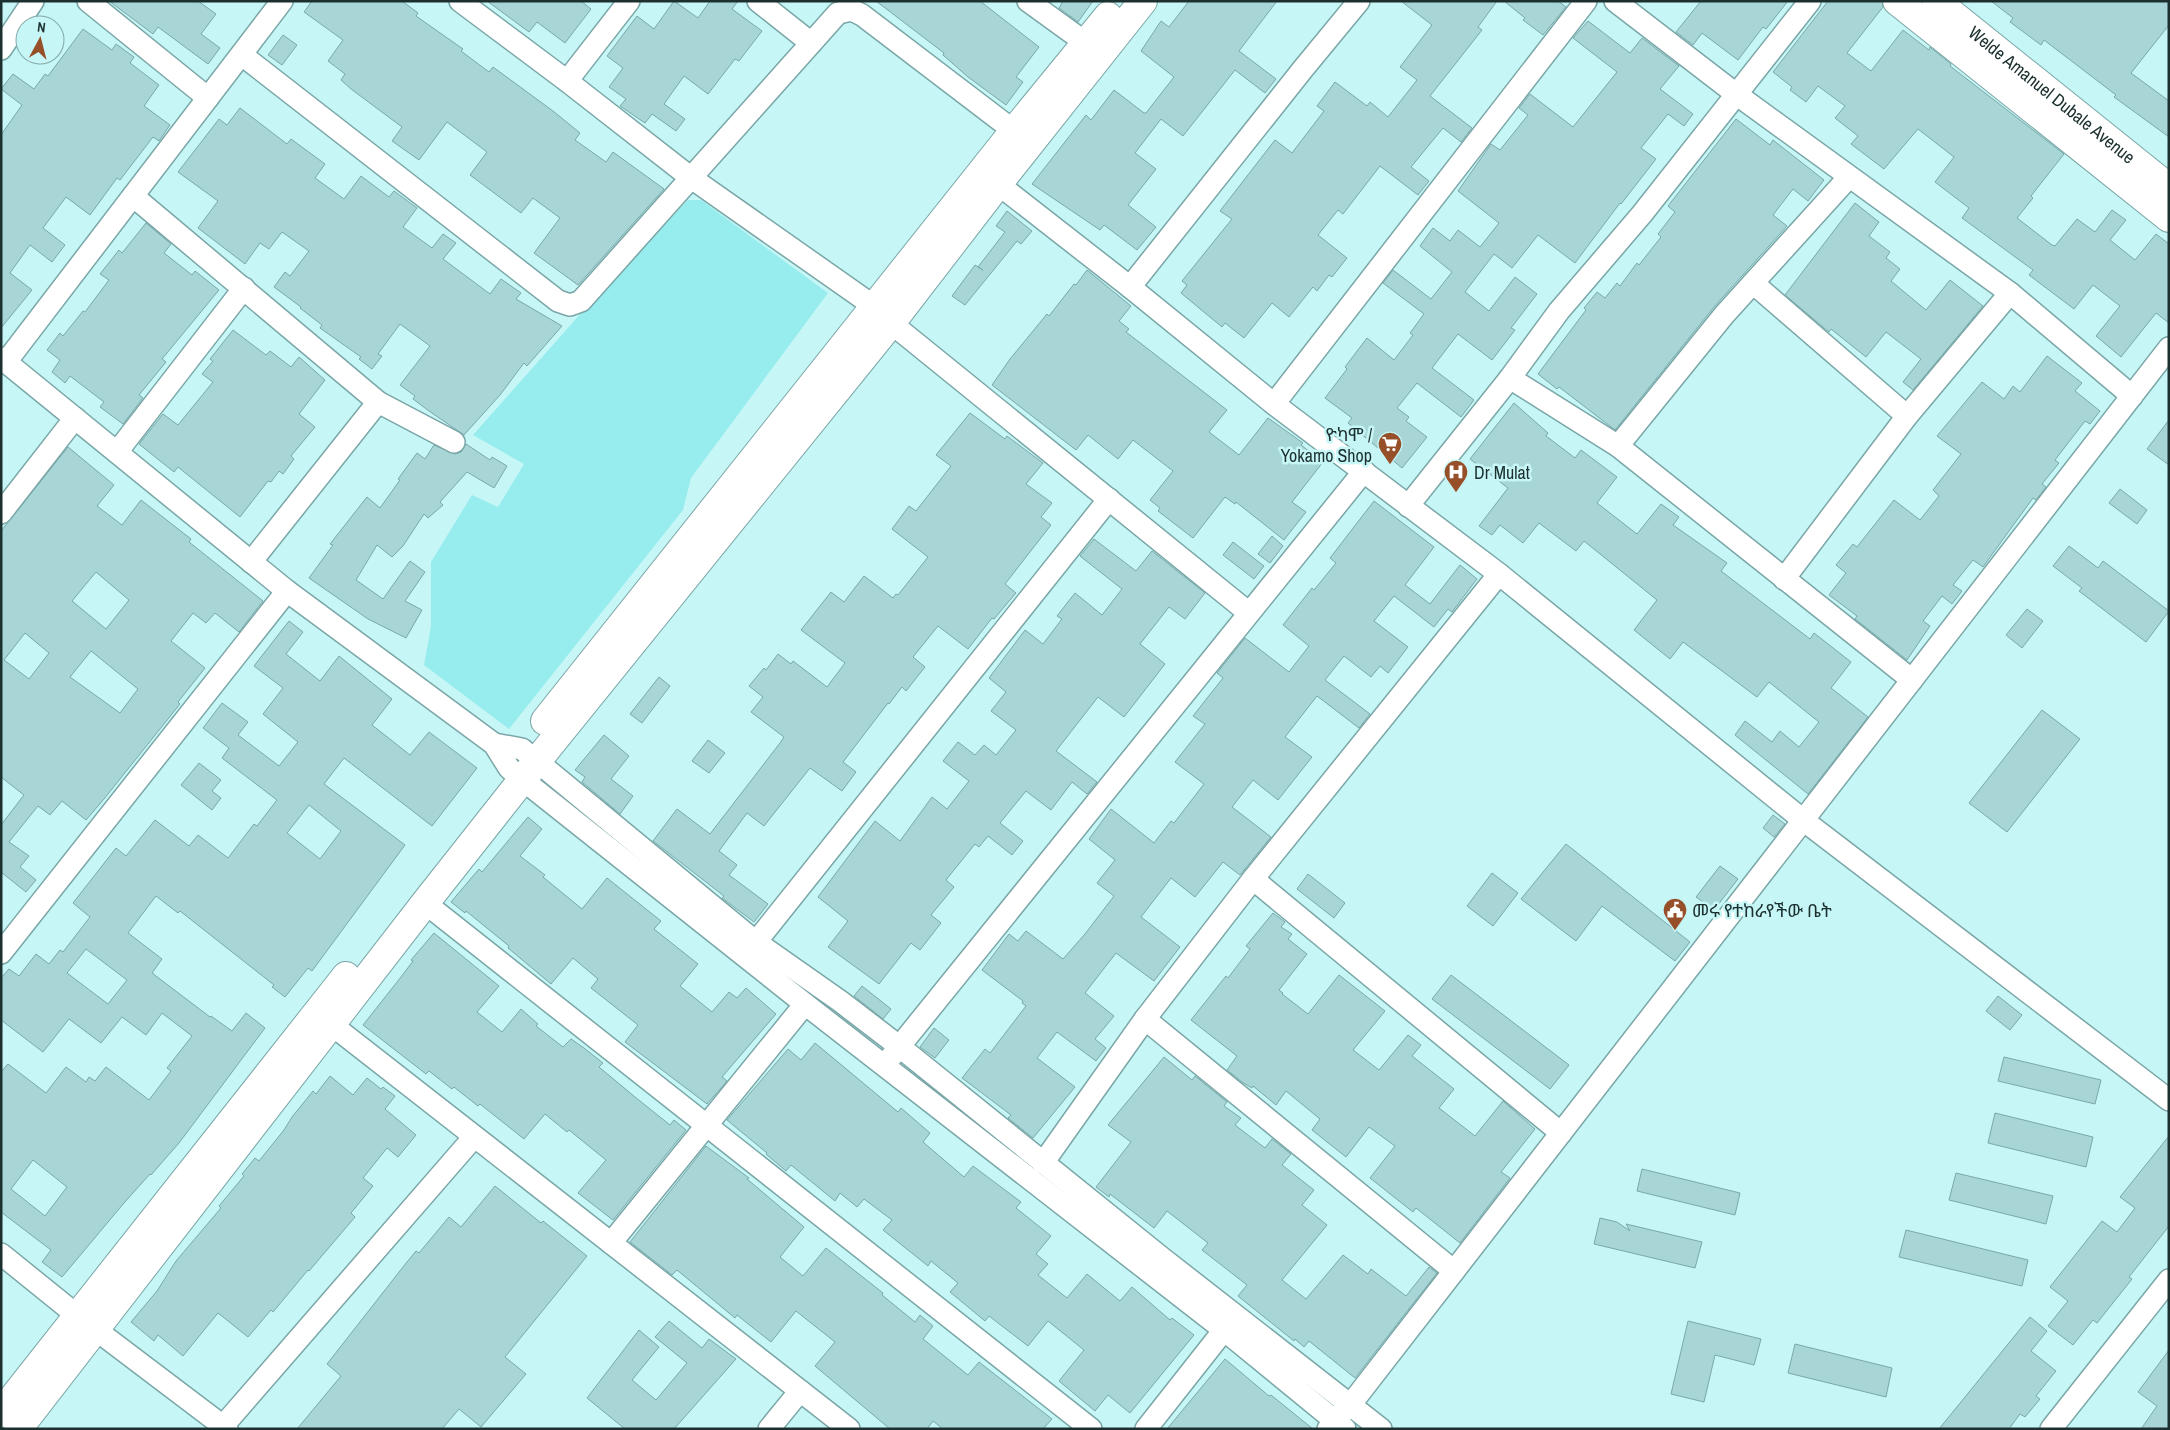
<svg xmlns="http://www.w3.org/2000/svg" width="2170" height="1430" viewBox="0 0 2170 1430" font-family="'Archivo Narrow','Noto Sans Ethiopic',sans-serif">
	<style>
		.green { fill: #97edee }
		.building { fill: #a8d6d7; stroke: #7ba8a8; fill-rule: evenodd }
		.lines { fill: none; stroke-linecap: round; stroke-linejoin: round }
		.minor-casing { stroke: #7aa6a7; stroke-width: 24 }
		.major-casing { stroke: #7aa6a7; stroke-width: 30 }
		.minor { stroke: #fff; stroke-width: 21 }
		.major { stroke: #fff; stroke-width: 28 }
		.labels { text-anchor: middle; dominant-baseline: central; stroke-width: 5; stroke-linejoin: round; paint-order: stroke }
		.street-label { font-size: 18px; fill: #1d3030; stroke: #c7f6f6 }
		.poi-label { font-size: 18px; fill: #1d3030; stroke: #c7f6f6; text-anchor: start }
	</style>
	<rect width="100%" height="100%" fill="#c7f6f6"/>
	<path class="green" d="M688,200H701L828,293L691,478L683,510L509,729L424,665L431,626V562L472,495L498,507L524,464L473,435L582,312Z"/>
	<g class="building">
		<path d="M109,1H198L216,14L201,34L220,48L208,64L158,27L153,34Z"/>
		<path d="M312,1H402L418,13L416,16L463,49L461,51L489,72L493,67L553,111L580,133L575,140L606,162L613,152L664,189L578,285L534,253L560,218L533,198L521,213L470,175L487,152L447,122L419,160L392,141L402,127L351,89L341,80L345,74L328,61L343,40L304,12Z"/>
		<path d="M487,1H581L591,9L565,43L537,22L529,32Z"/>
		<path d="M674,1L698,18L710,1H738L732,9L762,31L739,61L735,59L708,94L684,76L664,104L685,119L676,131L652,114L645,123L620,106L626,99L609,87L623,68L607,56L637,16L654,29Z"/>
		<path d="M876,1H980L1039,47L1016,77L1023,82L1006,105L968,77L943,55L944,53Z"/>
		<path d="M1063,1H1093L1078,22L1059,8Z"/>
		<path d="M1189,1H1277L1239,51L1276,79L1265,93L1235,70L1183,136L1161,119L1135,153L1156,169L1128,205L1156,227L1137,250L1104,225L1100,230L1032,184L1086,115L1091,120L1114,90L1144,113H1146L1174,77L1141,51L1161,21L1169,27Z"/>
		<path d="M1401,1H1497L1478,27L1482,30L1430,96L1472,128L1461,142L1443,128L1411,167L1429,181L1418,195L1380,166L1343,214L1338,210L1318,235L1347,258L1332,277L1329,275L1317,291L1313,287L1289,317L1272,303L1244,338L1225,323L1222,327L1181,293L1187,285L1182,281L1232,219L1220,211L1275,140L1292,153L1324,111L1317,106L1335,82L1367,106L1370,102L1388,117L1417,80L1400,67L1432,25Z"/>
		<path d="M1504,1H1558L1566,7L1543,35L1523,20L1525,18Z"/>
		<path d="M1701,1H1788L1766,29L1763,27L1738,60L1702,33L1693,45L1676,32Z"/>
		<path d="M1828,1H1882L1883,7L1847,53L1871,71L1903,30L1929,50L1930,47L1951,64L1950,66L2064,154L2031,196L2033,198L2017,218L2052,245L2055,246L2077,219L2095,232L2112,210L2126,220L2110,240L2135,260L2156,234L2169,244V323L2156,313L2121,357L2096,336L2120,306L2093,285L2074,309L2029,275L2033,270L1962,218L1969,208L1935,182L1954,157L1918,129L1884,169L1851,144L1858,136L1835,118L1845,106L1818,86L1806,102L1790,90L1792,87L1773,72Z"/>
		<path d="M1991,1H2169V25L2131,73L2169,101V137L2114,97L2116,95L2044,40L2041,45L2010,22L2013,18Z"/>
		<path d="M1588,21L1630,53L1642,38L1679,66L1660,89L1693,114L1684,126L1668,114L1641,148L1656,159L1621,204L1620,203L1575,263L1538,235L1512,268L1494,254L1465,292L1489,311L1515,277L1537,294L1511,328L1515,330L1492,360L1458,334L1432,368L1474,400L1461,417L1417,383L1397,408L1409,417L1406,421L1427,437L1402,468L1348,423L1352,418L1325,398L1347,369L1345,367L1367,338L1394,360L1413,335L1410,333L1424,314L1383,283L1393,270L1431,299L1452,272L1420,246L1433,228L1450,241L1458,230L1480,247L1499,223L1458,191L1491,144L1500,150L1528,115L1519,108L1530,94L1573,127L1617,72L1573,38Z"/>
		<path d="M83,29L112,50L116,44L134,57L130,63L159,85L144,106L170,125L159,141L153,137L120,180L117,178L90,215L66,197L43,228L65,245L52,262L30,245L10,273L32,290L1,328V135L22,105L1,89L13,74L34,89L45,74L48,76Z"/>
		<path d="M283,35L297,45L282,65L268,55Z"/>
		<path d="M240,108L287,144L291,139L325,164L315,178L344,199L361,176L389,197L394,191L417,208L403,227L432,248L443,234L456,243L443,259L490,294L501,279L521,293L516,299L562,326L527,366L524,363L500,395L464,435L429,411L413,399L415,396L400,385L430,346L400,324L378,354L382,356L372,369L359,359L361,357L320,328L322,325L300,308L301,307L274,287L285,272L290,276L309,251L282,232L269,249L260,243L245,264L198,228L218,201L178,172L219,119L227,125Z"/>
		<path d="M1736,119L1770,145L1773,140L1824,180L1808,201L1793,189L1773,215L1787,226L1714,307L1615,430L1559,387L1557,389L1538,374L1586,310L1584,308L1597,292L1605,298L1617,283L1620,286L1637,263L1639,265L1661,237L1658,234L1675,212L1668,206Z"/>
		<path d="M1855,203L1879,222L1869,236L1890,252L1886,258L1900,269L1891,281L1926,310L1950,280L1983,306L1913,390L1903,382L1921,359L1886,332L1866,357L1831,329L1829,332L1785,295Z"/>
		<path d="M1007,211L1032,231L1021,244L1017,241L965,305L952,296L975,265L983,270L978,267L1005,232L996,226Z"/>
		<path d="M146,223L171,244L164,253L192,275L195,271L219,290L162,359L166,362L139,395L143,398L123,424L100,407L104,402L70,376L65,383L52,372L60,360L47,350L60,333L63,336L83,311L85,312L109,280L100,274L119,250L122,253Z"/>
		<path d="M1087,270L1131,306L1119,321L1129,329L1126,332L1227,410L1209,432L1239,455L1268,418L1303,443L1301,445L1323,462L1292,502L1306,512L1284,540L1236,502L1235,504L1225,497L1193,538L1158,511L1160,508L1150,500L1173,471L1133,440L1118,459L1088,435L1076,450L992,385L1010,359L1047,314L1049,316L1074,284L1076,285Z"/>
		<path d="M233,330L266,355L270,351L291,367L299,357L325,380L299,414L315,427L291,456L294,459L283,474L279,471L271,482L268,481L240,517L178,467L174,472L139,444L163,414L178,425L191,409L213,382L202,374L213,361L210,359Z"/>
		<path d="M2047,356L2082,383L2075,391L2100,411L2090,424L2085,421L2055,460L2059,463L2042,484L2046,487L2036,500L2033,498L1983,567L1973,560L1953,585L1962,591L1952,604L1942,596L1923,621L1930,626L1907,660L1855,619L1857,616L1829,595L1846,573L1836,565L1853,544L1857,547L1894,500L1920,520L1939,496L1933,490L1961,454L1937,436L1982,382L2004,399L2013,386L2020,392Z"/>
		<path d="M1514,403L1548,433L1546,436L1575,458L1581,450L1617,477L1597,503L1637,534L1661,504L1679,517L1673,525L1727,563L1721,571L1810,639L1814,633L1851,662L1831,688L1868,717L1808,794L1735,735L1745,721L1772,742L1780,731L1799,747L1819,722L1769,682L1757,697L1683,642L1670,659L1634,630L1657,600L1584,541L1576,551L1539,523L1523,543L1500,525L1492,535L1479,526L1508,488L1470,459Z"/>
		<path d="M970,413L1005,439L1007,436L1043,463L1026,484L1052,503L1041,517L1051,525L1005,584L1016,593L994,619L992,618L968,649L938,626L913,657L925,667L906,691L902,687L889,704L888,703L843,762L856,772L842,791L810,768L764,826L747,813L719,851L737,865L729,875L768,904L754,922L722,898L724,896L653,841L677,809L710,834L780,743L784,737L751,712L763,697L749,686L764,668L766,670L778,654L791,664L793,661L827,687L845,663L801,630L831,592L844,602L864,576L893,598L896,594L898,595L928,557L892,529L909,506L916,511L951,466L936,455Z"/>
		<path d="M2169,420V465L2147,449Z"/>
		<path d="M466,444L490,460L492,457L507,466L494,488L467,472L440,502L443,505L428,518L424,514L403,546L392,557L377,545L356,580L383,599L410,561L425,572L405,601L422,610L406,638L368,619L309,578L333,545L330,544L367,497L380,508L400,480L398,479L417,453L425,459L434,445L455,454L461,452Z"/>
		<path d="M68,447L114,485L97,506L122,525L141,500L191,539L189,542L263,601L239,632L215,613L206,623L193,613L171,641L205,668L178,702L180,704L104,799L86,820L62,801L50,815L38,806L9,842L29,856L20,867L36,880L26,892L1,872V825L24,795L1,777V531ZM96,572L129,600L106,629L72,601ZM25,633L49,653L29,679L4,660ZM91,651L138,689L120,713L70,677Z"/>
		<path d="M2120,489L2147,510L2137,524L2109,503Z"/>
		<path d="M1374,501L1434,547L1405,585L1409,588L1430,604L1460,565L1477,579L1452,612L1448,609L1434,627L1394,596L1374,621L1408,647L1388,673L1380,666L1371,677L1344,656L1325,680L1370,714L1359,728L1317,696L1285,737L1312,757L1278,800L1253,780L1232,807L1271,837L1240,875L1223,862L1195,897L1171,878L1141,917L1180,947L1154,981L1116,953L1085,993L1114,1016L1095,1039L1106,1048L1096,1061L1057,1032L1037,1058L1075,1087L1033,1138L1008,1118L1011,1115L962,1078L985,1049L990,1053L1026,1006L1022,1003L1023,1001L982,970L1009,934L1018,941L1026,931L1063,959L1085,934L1114,896L1097,883L1115,860L1089,839L1111,809L1154,843L1171,821L1174,823L1204,784L1175,762L1205,724L1193,716L1223,678L1217,673L1245,638L1289,672L1309,646L1283,625L1312,588L1314,590L1336,563L1330,558Z"/>
		<path d="M1272,536L1283,546L1270,563L1258,554Z"/>
		<path d="M1094,539L1136,571L1152,551L1205,593L1185,619L1169,607L1140,644L1165,664L1124,717L1098,697L1056,751L1097,782L1087,794L1072,782L1051,810L1026,791L1000,823L1023,841L1012,855L988,836L979,847L975,844L946,880L954,887L931,915L941,923L920,950L911,943L879,984L828,947L848,921L818,897L875,821L900,841L932,797L947,809L969,781L943,761L958,742L975,755L984,745L996,755L1016,730L991,711L1006,692L989,678L1025,630L1043,644L1062,619L1057,616L1075,593L1102,615L1122,589L1080,556Z"/>
		<path d="M1233,542L1264,566L1254,579L1223,555Z"/>
		<path d="M2069,546L2098,568L2103,561L2169,611L2146,642L2079,591L2082,588L2053,566Z"/>
		<path d="M2027,609L2043,621L2022,648L2006,635Z"/>
		<path d="M289,621L303,632L286,654L320,681L339,656L392,699L372,725L410,755L429,732L477,768L432,826L344,758L324,784L405,845L312,971L308,968L285,997L272,987L274,985L180,911L178,913L156,896L128,933L162,959L152,973L210,1017L211,1016L232,1031L246,1013L265,1028L179,1143L151,1175L150,1174L124,1203L62,1277L42,1262L51,1250L1,1212V1072L8,1064L46,1093L66,1067L86,1082L89,1077L95,1081L106,1067L149,1100L171,1071L167,1068L192,1036L162,1013L146,1035L122,1017L101,1043L69,1019L43,1052L1,1020V978L9,969L19,976L36,954L49,964L60,950L63,952L90,917L73,903L116,848L126,856L155,820L189,846L198,835L228,858L254,824L257,826L277,800L222,758L229,748L203,728L222,703L248,722L238,735L279,766L298,742L263,714L283,688L254,666ZM309,805L341,831L320,859L287,833ZM86,949L127,980L108,1004L67,973ZM33,1160L67,1187L45,1216L11,1189Z"/>
		<path d="M659,677L670,686L642,723L630,714Z"/>
		<path d="M2042,710L2080,739L2007,832L1969,803Z"/>
		<path d="M604,735L629,756L611,779L633,796L620,814L582,782L585,777L575,770Z"/>
		<path d="M708,740L725,753L709,773L692,761Z"/>
		<path d="M199,763L221,780L212,791L221,798L212,810L181,785Z"/>
		<path d="M1773,815L1785,824L1774,837L1763,828Z"/>
		<path d="M528,817L542,829L520,856L545,875L543,877L582,909L607,878L661,921L654,929L698,964L680,986L712,1012L729,992L737,998L746,988L776,1014L722,1077L727,1081L707,1104L625,1042L638,1025L591,988L598,979L573,958L551,984L508,948L509,946L466,911L465,913L451,902L479,869L482,872Z"/>
		<path d="M1566,844L1690,942L1675,961L1602,906L1576,941L1521,899Z"/>
		<path d="M1720,866L1738,879L1714,910L1696,897Z"/>
		<path d="M1492,873L1518,893L1493,926L1467,906Z"/>
		<path d="M1308,874L1345,903L1334,918L1297,889Z"/>
		<path d="M1273,913L1285,922L1281,927L1292,934L1288,939L1307,954L1279,990L1283,993L1282,994L1308,1014L1339,975L1385,1011L1353,1050L1379,1070L1408,1035L1421,1045L1412,1056L1454,1089L1439,1108L1475,1136L1503,1101L1535,1129L1501,1172L1510,1178L1460,1243L1416,1208L1413,1212L1370,1178L1395,1146L1369,1127L1346,1157L1312,1130L1320,1119L1286,1091L1276,1105L1253,1086L1252,1088L1242,1082L1227,1070L1237,1056L1191,1020L1226,976L1228,978L1250,949L1246,946Z"/>
		<path d="M434,933L499,986L477,1012L502,1032L521,1009L538,1024L536,1026L563,1047L571,1039L584,1048L603,1063L599,1067L635,1097L670,1125L674,1120L686,1130L613,1220L578,1193L606,1160L569,1130L567,1132L545,1114L524,1139L480,1104L478,1106L454,1087L452,1089L429,1071L426,1074L363,1025L401,977L413,961L411,960Z"/>
		<path d="M1451,975L1569,1065L1550,1089L1432,999Z"/>
		<path d="M862,986L891,1009L883,1019L854,996Z"/>
		<path d="M1998,996L2022,1015L2010,1030L1986,1011Z"/>
		<path d="M934,1028L949,1040L935,1058L920,1047Z"/>
		<path d="M815,1043L898,1112L901,1108L930,1133L923,1142L964,1177L973,1166L1021,1202L1016,1208L1051,1236L1036,1254L1048,1264L1038,1275L1067,1298L1087,1274L1120,1301L1132,1287L1170,1320L1172,1318L1194,1335L1130,1413L1108,1395L1095,1411L1059,1381L1084,1350L1048,1321L1028,1346L989,1316L985,1321L950,1292L958,1283L931,1261L928,1266L883,1230L892,1220L864,1199L857,1207L840,1193L835,1201L791,1165L786,1171L766,1154L767,1153L727,1120L788,1049L801,1060Z"/>
		<path d="M1164,1057L1192,1080L1195,1076L1227,1102L1224,1106L1241,1118L1235,1125L1265,1148L1272,1139L1291,1154L1282,1165L1314,1190L1302,1205L1327,1225L1282,1280L1306,1299L1343,1255L1368,1274L1371,1269L1406,1296L1429,1267L1437,1273L1355,1378L1309,1341L1304,1347L1295,1339L1294,1341L1238,1296L1247,1285L1202,1250L1208,1243L1167,1211L1154,1228L1110,1194L1109,1197L1096,1187L1131,1142L1108,1125Z"/>
		<path d="M2004,1057L2101,1080L2095,1104L1998,1081Z"/>
		<path d="M330,1076L353,1095L367,1078L381,1089L383,1087L395,1096L385,1109L416,1135L398,1157L387,1148L363,1178L373,1186L351,1213L355,1217L309,1271L308,1270L273,1312L271,1310L248,1337L218,1313L183,1356L158,1335L154,1341L131,1322L157,1291L176,1261L221,1208L219,1206L244,1176L242,1174L255,1158L259,1161L284,1130L292,1117L313,1091L316,1094Z"/>
		<path d="M1995,1113L2093,1137L2086,1167L1988,1143Z"/>
		<path d="M2169,1136V1226L2129,1277L2132,1279L2097,1323L2093,1320L2073,1345L2048,1326L2068,1301L2050,1287L2102,1221L2117,1232L2135,1208L2120,1197Z"/>
		<path d="M706,1146L749,1178L747,1179L804,1227L780,1257L803,1276L826,1248L883,1293L882,1295L915,1322L920,1315L933,1326L923,1339L968,1375L979,1362L1052,1419L1043,1429H943L933,1421L927,1429H890L815,1366L835,1342L796,1311L771,1342L737,1315L735,1318L677,1270L672,1275L630,1242Z"/>
		<path d="M1642,1169L1740,1193L1735,1215L1637,1191Z"/>
		<path d="M1956,1173L2053,1196L2046,1224L1949,1200Z"/>
		<path d="M495,1186L541,1223L543,1221L587,1256L505,1357L526,1374L481,1427L459,1409L442,1429H297L341,1376L327,1364L403,1267L416,1251L419,1253L449,1217L461,1227Z"/>
		<path d="M1600,1218L1617,1222L1630,1231L1626,1224L1702,1242L1695,1268L1594,1244Z"/>
		<path d="M1906,1230L2028,1260L2022,1286L1899,1257Z"/>
		<path d="M2030,1317L2047,1331L2031,1351L2056,1371L2036,1396L2040,1399L2025,1417L2020,1414L2009,1429H1939Z"/>
		<path d="M669,1321L702,1348L709,1339L736,1359L674,1429H625L587,1398L639,1330L659,1347L632,1380L656,1400L687,1363L655,1337Z"/>
		<path d="M1688,1321L1761,1339L1754,1365L1715,1355L1704,1402L1671,1394Z"/>
		<path d="M1795,1344L1892,1368L1886,1397L1788,1373Z"/>
		<path d="M2169,1350V1429H2141L2157,1406L2138,1392Z"/>
		<path d="M1225,1359L1269,1396L1271,1395L1313,1429H1167Z"/>
	</g>
	<g class="lines">
		<defs>
			<g id="minor">
				<path d="M88,1L208,98"/>
				<path d="M460,1L567,81L690,177L875,307L891,323L1249,613"/>
				<path d="M758,1L811,43"/>
				<path d="M1028,1L1086,43"/>
				<path d="M1615,1L1736,94L2010,293L2132,396"/>
				<path d="M1,49L33,1"/>
				<path d="M242,55L558,301L570,305L581,301L838,13L852,10L862,15L1014,131"/>
				<path d="M567,81L629,1"/>
				<path d="M998,184L1130,287L1274,404L1499,574L1803,820L2169,1100"/>
				<path d="M133,196L378,402L454,442"/>
				<path d="M1753,283L1907,416"/>
				<path d="M1130,287L1303,69L1359,1"/>
				<path d="M1,358L287,591L494,744L509,768L523,780L805,1004L1224,1330L1345,1429"/>
				<path d="M6,362L282,1"/>
				<path d="M1510,378L1618,446L1912,680"/>
				<path d="M1274,404L1586,1"/>
				<path d="M1618,446L1724,315L1849,177"/>
				<path d="M117,452L244,288"/>
				<path d="M1408,506L1510,378L1559,311L1642,214L1810,1"/>
				<path d="M1,513L75,418"/>
				<path d="M251,562L378,402"/>
				<path d="M1784,579L1907,416L2010,293"/>
				<path d="M494,744L522,749L756,942L840,1001L900,1047L1162,1258L1381,1429"/>
				<path d="M1253,879L1561,1133"/>
				<path d="M425,903L1091,1429"/>
				<path d="M756,942L1109,499"/>
				<path d="M1,953L287,591"/>
				<path d="M1145,1019L1454,1271"/>
				<path d="M332,1025L849,1429"/>
				<path d="M891,1057L1364,471"/>
				<path d="M1043,1163L1145,1019L1253,879L1499,574"/>
				<path d="M611,1243L805,1004"/>
				<path d="M1,1254L79,1317L227,1429"/>
				<path d="M223,1426L474,1137"/>
				<path d="M769,1429L800,1391"/>
				<path d="M1146,1429L1224,1330"/>
				<path d="M1328,1429L1334,1420L1351,1404L2169,348"/>
				<path d="M2051,1429L2169,1280"/>
			</g>
			<g id="major">
				<path d="M1897,1L2169,218"/>
				<path id="s1" d="M1936,1L2169,188"/>
				<path d="M545,721L1014,131L1108,16"/>
				<path d="M1,1413L346,976"/>
				<path d="M18,1429L425,903L537,761L891,323L998,184L1143,1"/>
			</g>
		</defs>
		<use href="#minor" class="minor-casing"/>
		<use href="#major" class="major-casing"/>
		<use href="#minor" class="minor"/>
		<use href="#major" class="major"/>
	</g>
	<defs>
		<symbol id="supermarket-pin" viewBox="-11 -11 22 30"><path d="M0 17L-7.5 6A9.5 9.5 0 1 1 7.5 6Z" fill="#964f29" stroke="#c7f6f6"/><path d="M-6-5.5h2.5l.6 2H6L4.5 2H-2.5L-4.4-4H-6ZM-1.5 3.2a1.3 1.3 0 1 0 .1 0ZM3 3.2a1.3 1.3 0 1 0 .1 0Z" fill="#fff"/></symbol>
		<symbol id="hospital-pin" viewBox="-11 -11 22 30"><path d="M0 17L-7.5 6A9.5 9.5 0 1 1 7.5 6Z" fill="#964f29" stroke="#c7f6f6"/><path d="M-5-5h3v3.5h4V-5h3V5h-3V1.5h-4V5h-3Z" fill="#fff"/></symbol>
		<symbol id="civic-pin" viewBox="-11 -11 22 30"><path d="M0 17L-7.5 6A9.5 9.5 0 1 1 7.5 6Z" fill="#964f29" stroke="#c7f6f6"/><path d="M-.6-6.5H3V-4.5H.6V-3L4-1V1h2V6H-6V1h2V-1L-.6-3ZM-1.2 2.5V6h2.4V2.5Z" fill="#fff"/></symbol>
	</defs>
	<g fill-rule="evenodd">
		<use href="#supermarket-pin" x="1376" y="430" width="28" height="38"/>
		<use href="#hospital-pin" x="1442" y="458" width="28" height="38"/>
		<use href="#civic-pin" x="1661" y="896" width="28" height="38"/>
	</g>
	<g class="labels">
		<g class="street-label">
			<text stroke="none"><textPath href="#s1" startOffset="149">Welde Amanuel Dubale Avenue</textPath></text>
		</g>
		<g class="poi-label">
			<text x="1372" y="434" text-anchor="end">ዮካሞ /<tspan x="1372" dy="21">Yokamo Shop</tspan></text>
			<text x="1474" y="472">Dr Mulat</text>
			<text x="1692" y="910">መሩ የተከራየችው ቤት</text>
		</g>
	</g>
	<rect width="2170" height="1430" fill="none" stroke="#1d3030" stroke-width="5"/>
	<g transform="translate(40 40) rotate(7)"><circle r="24" fill="#c7f6f6" stroke="#83a7a7"/>
	<path d="M0-4L9 19L0 12L-9 19Z" fill="#964f29"/>
	<text y="-8" font-size="14" font-weight="bold" text-anchor="middle" fill="#1d3030">N</text>
	</g>
</svg>
